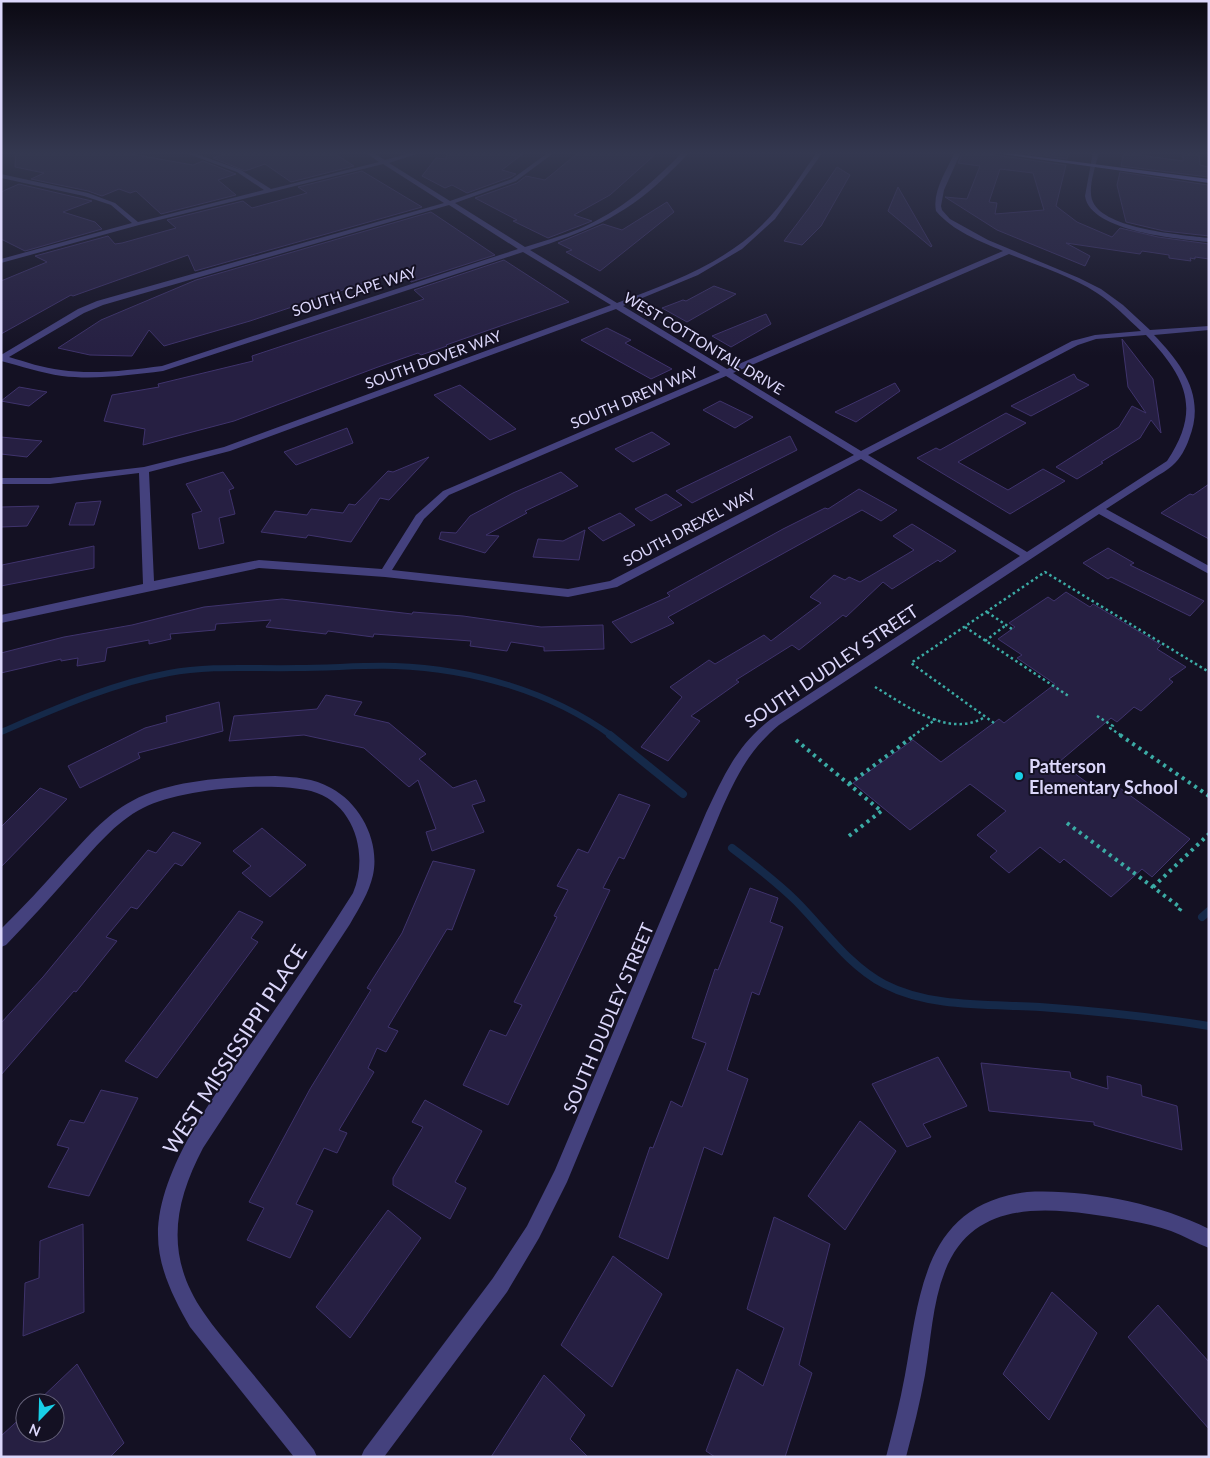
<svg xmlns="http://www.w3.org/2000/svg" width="1210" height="1458" viewBox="0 0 1210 1458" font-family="Lato,sans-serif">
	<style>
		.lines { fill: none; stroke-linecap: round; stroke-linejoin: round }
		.stream-far1 { stroke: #152949; stroke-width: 6 }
		.stream { stroke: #152949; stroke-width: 8 }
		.building { fill: #261f42; stroke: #3f336c; fill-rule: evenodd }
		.path-far1 { stroke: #3baba5; stroke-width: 2.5; stroke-dasharray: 2.5 3; stroke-linecap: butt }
		.path { stroke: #3baba5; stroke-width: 4; stroke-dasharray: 3 4.5; stroke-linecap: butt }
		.street { fill: #44417d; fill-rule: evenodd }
		.secondary { fill: #7d78f1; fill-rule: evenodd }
		.poi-dot { fill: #18cfe7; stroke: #141123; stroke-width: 2 }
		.labels { text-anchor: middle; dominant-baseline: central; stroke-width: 4; stroke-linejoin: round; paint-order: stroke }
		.far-street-label { font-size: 15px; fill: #dcd7fb; stroke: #141123 }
		.street-label { font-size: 18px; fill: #dcd7fb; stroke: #141123 }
		.poi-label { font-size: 18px; font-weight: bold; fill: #dcd7fb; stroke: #141123; text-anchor: start }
		.near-street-label { font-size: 21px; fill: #dcd7fb; stroke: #141123 }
	</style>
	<rect width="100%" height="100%" fill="#141123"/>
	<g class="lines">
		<path class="stream-far1" d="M1,732C55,709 110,684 169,673C211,665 254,669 297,668C330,668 363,665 395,666C472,669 550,691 612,736"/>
		<g class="stream">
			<path d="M610,735L683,794"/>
			<path d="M732,848C754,865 776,881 796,901C824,929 848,965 884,984C930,1008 989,1004 1040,1007C1096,1011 1153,1017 1209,1026"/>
			<path d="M1202,917L1209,911"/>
		</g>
	</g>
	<g class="building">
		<path d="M16,152H120L193,165L203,161L236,174L218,180L236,195L161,214L136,191L130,193L119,189L102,196L88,191L31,179L44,173L15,167Z"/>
		<path d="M230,152H332L354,166L291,182L265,164L245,171L213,158Z"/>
		<path d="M447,152H525L502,170L516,174L511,177L467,193L452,185L445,188L422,176L436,158L446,159Z"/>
		<path d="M579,152H658L610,195L574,215L592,221L548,238L513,221L517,220L475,198L517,183L526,176L545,180Z"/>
		<path d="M963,152H985L987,154L1066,165L1056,206L1077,222L1112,237L1120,228L1158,237L1209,244V259L1195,257V259L1190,258L1191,261L1169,258V255L1142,251L1140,254L1066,243L1090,256L1085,266L997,230L945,197L967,199L980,166L958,163ZM1000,169L1033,173L1044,210L995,214L997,203L989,202Z"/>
		<path d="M1013,152H1069L1067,159Z"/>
		<path d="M1124,152H1140L1139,155L1183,161V152H1199L1200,165L1208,167V177L1121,166Z"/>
		<path d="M837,167L850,175L821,226L802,245L784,241L809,208Z"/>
		<path d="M362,171L422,207L195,271L188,255L73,296L71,295L1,334V281L47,262L35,256L108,236L115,244L122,243L176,228L167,220L243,201L252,208L307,193L298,187Z"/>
		<path d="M1120,172L1208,185L1209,236L1164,231L1126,222L1117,185Z"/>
		<path d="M19,184L92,201L63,212L95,222L102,229L25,251L1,239V192Z"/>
		<path d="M898,187L932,246L931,247L888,211Z"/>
		<path d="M667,202L674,212L600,271L566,252L572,250L558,243L603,224L622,230Z"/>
		<path d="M431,212L495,255L411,282L408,272L382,277L250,321L164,346L149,330L132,356L90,355L58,348L101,320L196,280Z"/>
		<path d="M504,260L569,302L446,345L447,346L421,355L418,353L378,367L234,421L143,445L145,429L104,421L112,395L159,387L158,384L253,361L252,356L424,299L414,290Z"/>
		<path d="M714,286L736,294L687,322L662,308L683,300L686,301Z"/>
		<path d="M766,314L771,324L731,347L712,336Z"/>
		<path d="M607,328L631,340L625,343L672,369L651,379L581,340Z"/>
		<path d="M1122,339L1153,379L1161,433L1151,420L1140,438L1101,462L1103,463L1077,479L1056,467L1119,427L1132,406L1146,413L1128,387Z"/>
		<path d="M1074,374L1077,379L1089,385L1031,416L1011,406Z"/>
		<path d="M895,383L900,391L856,422L835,412Z"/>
		<path d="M460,385L516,429L490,440L434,395Z"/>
		<path d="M19,387L47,392L29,406L1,401Z"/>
		<path d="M720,401L753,417L735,428L703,410Z"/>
		<path d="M1006,413L1026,423L958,462L1008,490L1043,469L1065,481L1010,514L917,458L936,448L940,450Z"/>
		<path d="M347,428L353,443L296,465L284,452Z"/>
		<path d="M652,432L670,444L633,462L615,449Z"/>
		<path d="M790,436L797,450L692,503L676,491Z"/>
		<path d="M1,437L42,441L27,457L1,454Z"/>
		<path d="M429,457L389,500L380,498L351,542L308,535L306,538L261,532L275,511L307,515L311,509L343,513L349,504L355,505L388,471L393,472Z"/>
		<path d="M223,472L234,488L229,490L235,514L219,518L224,543L199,549L192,514L202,511L186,484Z"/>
		<path d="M561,472L578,486L525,511L527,513L486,535L499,536L485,553L439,539L441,532L456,533L470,516L513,493Z"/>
		<path d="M1209,484V539L1161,513L1190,494L1193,495Z"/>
		<path d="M859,489L897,510L881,521L862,510L668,617L674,623L631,643L612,622L670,596L667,593L783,529L825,508L828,509Z"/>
		<path d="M666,494L682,505L651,521L635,509Z"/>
		<path d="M101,501L94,525H69L76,503Z"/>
		<path d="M39,506L27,526L1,527V507Z"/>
		<path d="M620,513L635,525L603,541L588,528Z"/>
		<path d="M912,524L956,551L940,562L938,560L892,589L883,582L846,617L843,615L799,650L792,645L736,680L739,682L691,716L700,721L668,761L641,747L682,697L670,687L709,660L715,664L764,635L771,641L821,603L810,597L834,575L845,580L849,577L860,582L914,550L893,536Z"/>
		<path d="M585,530L579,560L533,557L538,539L563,541Z"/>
		<path d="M94,546V568L1,586L2,565Z"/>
		<path d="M1108,548L1134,563L1130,565L1204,601L1190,616L1111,577L1108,579L1083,563Z"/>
		<path d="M1066,592L1090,607L1093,604L1161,645L1157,649L1186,667L1169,679L1173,682L1141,711L1134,707L1117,722L1111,718L1059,762L1100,792L1113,783L1190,839L1152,877L1142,869L1111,897L1064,859L1060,863L1040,847L1009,873L990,857L997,851L977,835L1006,811L970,784L910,830L853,783L913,740L941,762L999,719L1004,723L1055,684L1017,658L1022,655L998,639L1015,627L1009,623L1048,597L1054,601Z"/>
		<path d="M282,599L412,614L413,612L463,616L541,627L603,625L604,649L544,651V647L511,642L507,651L470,646L471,641L374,634L373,637L328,631L326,634L266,627L271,620L216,624L215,630L170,634L171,639L149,644V640L107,648L105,661L77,666L78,658L61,661V659L1,673V653L64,637L132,625L204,607Z"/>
		<path d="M326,695L362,702L354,715L389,723L426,754L419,759L453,788L476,780L485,801L472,805L484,832L432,851L426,832L436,829L418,780L409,787L364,748L304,735L229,741L234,716L317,709Z"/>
		<path d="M219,702L223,731L138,753L140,758L80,788L68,766L145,728L167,722L166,716Z"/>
		<path d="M40,788L67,799L1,867V827Z"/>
		<path d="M619,794L650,805L624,859L619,857L603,888L610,890L508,1105L463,1085L490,1030L506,1036L522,1005L514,1002L557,917L554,916L568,890L557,886L578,849L588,853Z"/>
		<path d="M262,828L306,865L270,897L242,873L251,866L233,851Z"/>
		<path d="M173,832L201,843L182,866L175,863L137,909L131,907L106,937L117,941L76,992L74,991L1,1075V1023L43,977L148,850L156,853Z"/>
		<path d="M433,861L475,870L452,930L447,929L388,1027L398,1031L386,1052L377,1048L368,1068L374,1072L339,1130L347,1133L337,1153L324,1148L296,1204L313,1211L290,1258L247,1240L264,1208L249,1202L310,1089L371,990L367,988L402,933Z"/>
		<path d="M750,888L778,898L770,922L783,927L759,995L752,992L727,1070L748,1079L722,1155L704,1147L668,1259L619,1237L650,1147L653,1148L671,1101L682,1107L706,1043L692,1038L715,969L718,970Z"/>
		<path d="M239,911L263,922L251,938L258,942L157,1078L125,1061Z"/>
		<path d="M938,1057L967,1106L923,1124L931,1137L907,1147L872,1084Z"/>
		<path d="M981,1063L1070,1072L1071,1078L1108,1089L1107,1076L1141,1085L1142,1096L1177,1106L1182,1150L1094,1125V1122L989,1111Z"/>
		<path d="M101,1090L138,1098L89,1196L48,1187L69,1148L57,1145L70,1120L84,1123Z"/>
		<path d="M425,1100L482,1131L455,1182L466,1188L450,1219L393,1185V1178L423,1127L412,1122Z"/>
		<path d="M860,1121L896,1151L845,1230L808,1196Z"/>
		<path d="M388,1210L421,1238L350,1338L316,1307Z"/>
		<path d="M774,1217L830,1244L799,1365L812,1373L785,1457H715L706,1451L737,1369L763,1386L784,1328L747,1309Z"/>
		<path d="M83,1224L84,1312L23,1336L25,1283L39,1278L40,1241Z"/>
		<path d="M613,1256L662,1294L612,1387L561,1345Z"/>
		<path d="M1052,1292L1097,1333L1049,1420L1003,1374Z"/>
		<path d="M1158,1305L1209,1362V1429L1128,1337Z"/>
		<path d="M77,1364L124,1443L110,1457H1V1436L25,1414V1433H55V1403H36Z"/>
		<path d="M544,1375L585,1415L570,1439L588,1457H491Z"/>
	</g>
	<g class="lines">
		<g class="path-far1">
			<path d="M987,612L1012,629"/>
			<path d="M965,627L1070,697"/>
			<path d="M985,641L1006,625"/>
			<path d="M875,687C906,705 948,739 985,717"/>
			<path d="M1097,716L1113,726L1110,728L1122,736"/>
			<path d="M994,723L911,663L1045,572L1209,672"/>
			<path d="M913,736L936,719"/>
		</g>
		<g class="path">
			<path d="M1120,735L1209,796"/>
			<path d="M796,740L881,811"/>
			<path d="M849,784L915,735"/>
			<path d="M1067,823L1181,908L1177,914"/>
			<path d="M849,836L884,809"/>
			<path d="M1153,887L1209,834"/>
		</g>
		<g class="street">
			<path d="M183,152H191L241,170L271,189L379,162L365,152H372L385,160L414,152H422L389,163L450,201L512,179L549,152H555L516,181L455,203L525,247C543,241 562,236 579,229C621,211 652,183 683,152H689C683,160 673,169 665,177C622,218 585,232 530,250L617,303C668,284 723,264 762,225C784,204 800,176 817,152H823L775,219L742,249L698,275L623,306L727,369L1003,251C979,241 953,231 936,211C932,191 947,170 955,152H961L944,190L941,206L942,210L950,219L988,240L1079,278L1101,289L1123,305L1150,330L1209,326V330L1154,335C1183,365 1206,397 1189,439C1186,448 1180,459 1173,465C1168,470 1160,474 1154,478C1138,488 1122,499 1106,509L1209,566V574L1099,514L779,725C748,751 736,777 720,813L567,1182L539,1238L507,1292L384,1457H361L364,1450L493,1278L527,1226L555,1170L706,813C724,775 737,745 771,719L1020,556L861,459L617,587L568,597L385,577L259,568L1,623V615L143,584L139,473L50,484H1V478H50L144,467L224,447L611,305L523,252L163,371C130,375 95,380 62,376C41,373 21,366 1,361V355L78,309L97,301L444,203L383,164L139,225L1,263V259L132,223L111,205L84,196L1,178V174L88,193L115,203L138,222L264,190L237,172ZM449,205L518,249L162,366C129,370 95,375 61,370C43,368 26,362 9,357L84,313L103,305ZM1009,254C1038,266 1071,276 1097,293C1114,304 1127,318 1141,331L1095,335L1072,341L861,451L733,373ZM616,309L720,372L443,491L416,515L382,569L259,560L154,581L149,472L230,451ZM1146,335C1186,377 1202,409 1167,461L1027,552L868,455L1078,345L1096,339ZM726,376L854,455L610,581L568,589L392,570L424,519L449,495Z"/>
			<path d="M1093,152H1099C1096,166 1087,188 1093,202C1105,229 1182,235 1209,238V242C1180,239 1090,232 1085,196Z"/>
			<path d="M275,776C294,777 314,778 331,788C361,804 380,842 373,875C369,893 359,908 350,924L203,1148C173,1205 165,1257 204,1313C214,1328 226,1341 237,1355C263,1386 289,1418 314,1450L317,1457H294L190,1327C174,1299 158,1268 158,1235C158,1165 223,1084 262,1028C293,984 324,939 353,893C369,855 355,803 311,791C271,781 179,789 143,808C115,822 94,849 73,872C51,897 29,921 6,945L1,947V929C23,907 44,885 64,862C85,840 105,815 132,801C172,779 231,777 275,776Z"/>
			<path d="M1027,1192C1085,1189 1157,1203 1209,1229V1248C1196,1243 1184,1236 1171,1231C1144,1222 1117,1218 1089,1214C1031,1206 970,1207 945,1271C932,1304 931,1341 925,1375C920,1403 913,1430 906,1457H886C893,1430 900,1402 905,1375C920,1293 924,1205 1027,1192Z"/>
		</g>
		<path class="secondary" d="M987,152H1001L1209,179V183Z"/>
	</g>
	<linearGradient id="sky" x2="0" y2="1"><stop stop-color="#0b0913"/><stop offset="0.43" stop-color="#343850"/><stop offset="1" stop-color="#343850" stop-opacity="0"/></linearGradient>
	<rect width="1210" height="356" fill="url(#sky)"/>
	<circle class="poi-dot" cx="1019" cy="776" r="5"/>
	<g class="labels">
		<g class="far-street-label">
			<text transform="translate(354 291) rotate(-18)">SOUTH CAPE WAY</text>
			<text transform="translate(704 343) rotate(31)">WEST COTTONTAIL DRIVE</text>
			<text transform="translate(433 359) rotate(-20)">SOUTH DOVER WAY</text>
			<text transform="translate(634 397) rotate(-23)">SOUTH DREW WAY</text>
			<text transform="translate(689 527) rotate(-28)">SOUTH DREXEL WAY</text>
		</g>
		<g class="street-label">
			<text transform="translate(831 666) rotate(-34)">SOUTH DUDLEY STREET</text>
			<text transform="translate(608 1018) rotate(-67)">SOUTH DUDLEY STREET</text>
		</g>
		<g class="poi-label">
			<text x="1029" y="766">Patterson<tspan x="1029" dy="21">Elementary School</tspan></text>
		</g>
		<g class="near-street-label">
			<text transform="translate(234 1049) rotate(-57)">WEST MISSISSIPPI PLACE</text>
		</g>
	</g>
	<rect width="1210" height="1458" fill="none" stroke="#dcd7fb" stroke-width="5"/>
	<g transform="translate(40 1418) rotate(203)"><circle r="24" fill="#141123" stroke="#646079"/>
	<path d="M0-4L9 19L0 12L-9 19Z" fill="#18cfe7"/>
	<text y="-8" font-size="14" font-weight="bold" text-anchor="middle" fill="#dcd7fb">N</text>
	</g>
</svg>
